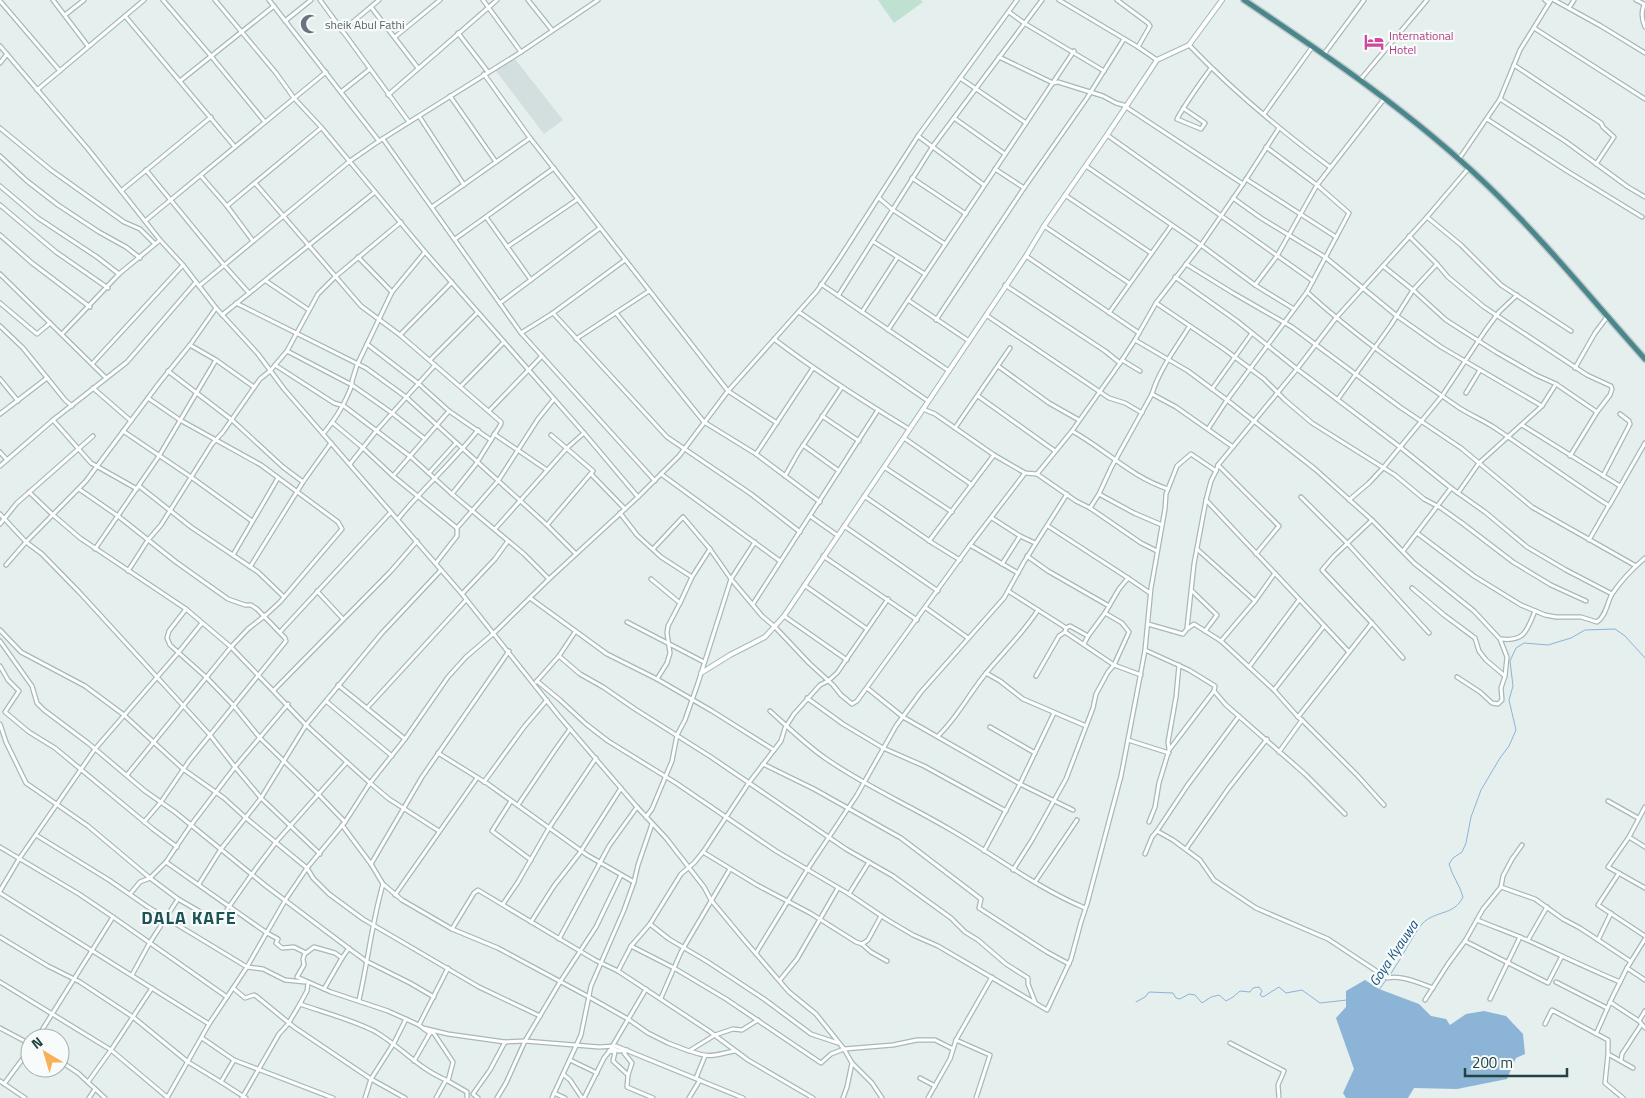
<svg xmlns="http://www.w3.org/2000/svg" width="1645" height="1098" viewBox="0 0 1645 1098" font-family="'Titillium Web',sans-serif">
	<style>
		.built { fill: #d3dfde }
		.green { fill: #bee1d2 }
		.water { fill: #8cb4d6 }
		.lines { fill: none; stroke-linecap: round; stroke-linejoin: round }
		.stream { stroke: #8cb4d6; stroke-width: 1 }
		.minor-casing { stroke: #a7b8b7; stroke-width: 5.5 }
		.tertiary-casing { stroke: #a7b8b7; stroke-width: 6 }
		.trunk-casing { stroke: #c1caca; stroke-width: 8 }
		.minor { stroke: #fff; stroke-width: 3 }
		.tertiary { stroke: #fff; stroke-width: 4 }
		.trunk { stroke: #4a878c; stroke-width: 5 }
		.labels { text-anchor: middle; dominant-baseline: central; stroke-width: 4.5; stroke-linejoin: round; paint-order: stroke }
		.worship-label { font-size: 12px; fill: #5b616d; stroke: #f7fbfa; text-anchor: start }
		.hotel-label { font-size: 12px; fill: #b23c85; stroke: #f7fbfa; text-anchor: start }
		.water-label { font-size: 14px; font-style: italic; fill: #195182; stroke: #f7fbfa }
		.district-label { font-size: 18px; font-weight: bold; letter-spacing: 1px; fill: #1d5356; stroke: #f7fbfa }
	</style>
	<rect width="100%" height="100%" fill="#e5efee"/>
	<path class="built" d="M515,59L563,120L544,134L496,71Z"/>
	<path class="green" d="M878,0H921L923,2L894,23Z"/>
	<path class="water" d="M1365,980L1379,989L1419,1004L1431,1016L1446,1019L1450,1025L1466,1014L1484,1011L1506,1016L1523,1034L1525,1054L1516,1058L1507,1079L1457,1089L1414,1088L1408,1098H1346L1343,1093L1354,1069L1336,1018L1346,1007V991Z"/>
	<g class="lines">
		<g class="stream">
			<path d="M1379,990C1384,982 1391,975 1395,967C1403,956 1414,933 1422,924C1435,910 1454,916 1463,897C1460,885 1452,876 1449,864L1453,858L1462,852L1466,843L1471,817L1481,790L1500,758L1509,746L1516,730L1509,700L1513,686L1510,661L1516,648L1524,643L1548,645L1571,638L1585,630L1615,629L1625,636L1645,658"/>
			<path d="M1136,1002L1145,997L1149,992L1173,993L1176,998L1180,999L1189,994L1195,995L1202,1003L1211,997L1219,995L1226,1001L1233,997L1240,991L1250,992L1253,988L1259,987L1262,991L1260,995L1263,997L1279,987L1286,993L1302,990L1320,1003L1347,1000"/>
		</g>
		<defs>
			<g id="minor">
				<path d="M53,0L88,46"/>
				<path d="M163,0L211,56L265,122"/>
				<path d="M215,0L276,73L294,98L321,127L425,252L584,433L638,497"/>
				<path d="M269,0L379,141"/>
				<path d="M320,0L409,122"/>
				<path d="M483,0L521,52"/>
				<path d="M528,0L552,30"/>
				<path d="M1059,0L1138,47L1157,60"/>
				<path d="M1117,0L1148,23L1150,26L1138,47"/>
				<path d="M1545,0L1549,3"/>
				<path d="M1554,0L1601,26L1645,53"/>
				<path d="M1636,0L1644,4"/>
				<path d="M0,1L60,71"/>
				<path d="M1644,5C1641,12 1642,20 1645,27"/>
				<path d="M371,7L418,68"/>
				<path d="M1569,8L1574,0"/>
				<path d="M1009,12L1024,23L1104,71"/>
				<path d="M65,15L84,0"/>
				<path d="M125,16L235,147"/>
				<path d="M285,21L311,0"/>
				<path d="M1534,28L1645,99"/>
				<path d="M342,31L379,0"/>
				<path d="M458,33L488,72"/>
				<path d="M395,37L440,0"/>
				<path d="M1189,45C1232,90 1280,130 1330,167"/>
				<path d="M0,46L88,149L160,240L183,265L216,308L258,354L284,389L462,594L559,716L637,807L666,838L704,887L711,900L745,941L789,992L816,1014L844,1049L852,1063L872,1083L882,1098"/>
				<path d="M1324,54L1364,0"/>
				<path d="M999,57L1053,83L1058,82L1103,96L1116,103L1127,106"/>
				<path d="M0,63L7,54"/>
				<path d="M1514,65L1601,123L1603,127L1614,137L1596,164"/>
				<path d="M484,74L530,138L728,391L777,423"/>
				<path d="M960,78L1026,123"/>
				<path d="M1360,80L1427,0"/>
				<path d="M180,81L274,6"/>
				<path d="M37,90L144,0"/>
				<path d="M341,92L370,69"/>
				<path d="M388,95L497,0"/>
				<path d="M450,96L496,162"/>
				<path d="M1500,99L1565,141L1628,187L1645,197"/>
				<path d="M1126,107L1243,184"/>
				<path d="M1183,108L1205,123L1201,129L1177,119C1187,101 1199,85 1211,68"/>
				<path d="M1264,114L1313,46"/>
				<path d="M419,116L464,185"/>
				<path d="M954,118L1005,154"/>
				<path d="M1487,119L1567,171L1642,217"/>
				<path d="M0,128L51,170L124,222L140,229L155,244"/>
				<path d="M1107,135L1313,281"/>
				<path d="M918,136L984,185"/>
				<path d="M383,139L521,333L655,481"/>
				<path d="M0,156L27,181L58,205L99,232L126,247L140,258"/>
				<path d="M1459,159L1500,99L1520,50L1551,0"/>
				<path d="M1086,166L1201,245L1255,285L1294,309"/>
				<path d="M995,169L1024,188"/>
				<path d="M146,170L224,265L249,293"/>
				<path d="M201,176L227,206L253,241"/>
				<path d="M912,178L966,214"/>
				<path d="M1246,179L1336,237"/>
				<path d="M255,183L361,306L400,335L501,422V424L476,464L452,494"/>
				<path d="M0,186L38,218L97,257L119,274"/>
				<path d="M121,191L211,117"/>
				<path d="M1065,195L1151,253"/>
				<path d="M879,198L893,210L945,244"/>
				<path d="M1233,198L1261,218L1325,257L1397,316L1441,347L1542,406"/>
				<path d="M0,205L56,252L108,288"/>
				<path d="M227,206L321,128"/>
				<path d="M432,207L530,138"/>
				<path d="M486,217L531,280"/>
				<path d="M1427,217L1461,245L1501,285L1571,331"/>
				<path d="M145,221L326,72"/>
				<path d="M1044,226L1129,283"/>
				<path d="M0,235L32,263L90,307"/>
				<path d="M1409,236L1437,264L1448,277L1484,307L1587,375L1611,386L1612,389L1610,395L1597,412L1570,456"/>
				<path d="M455,239L554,168"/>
				<path d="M874,242L925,274"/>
				<path d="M507,247L578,199"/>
				<path d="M1026,256L1139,333"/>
				<path d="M358,257L392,292"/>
				<path d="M1186,264L1233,293L1292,327L1400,407L1461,448L1532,507L1636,566"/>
				<path d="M1383,266L1413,290L1446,320L1496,352L1536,375L1556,384L1597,412"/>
				<path d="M0,274L106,378"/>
				<path d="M1175,277L1237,321L1297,369L1400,447L1451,488L1485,512L1527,547L1566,570L1612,594"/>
				<path d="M266,281L309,310"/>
				<path d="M821,284L949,371"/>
				<path d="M1005,285L1105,351L1120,363"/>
				<path d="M1255,285L1277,256L1317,185L1384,99"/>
				<path d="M199,286L350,161L379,141L521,52L598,0"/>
				<path d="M1307,292C1354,335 1406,371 1458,407C1470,415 1483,420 1495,428C1532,453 1569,480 1608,505V507L1589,540"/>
				<path d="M838,296L933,146L1042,0"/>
				<path d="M908,300L969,341"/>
				<path d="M0,303L37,334L50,323"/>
				<path d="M236,303L366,368L406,397L547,525L576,554"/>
				<path d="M500,303L600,228"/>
				<path d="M1156,303L1224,349L1264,379L1285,400L1312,423L1395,475L1424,499L1441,508L1462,523L1513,562L1551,585L1586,601"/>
				<path d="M799,312L928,401"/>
				<path d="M862,312L897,258"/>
				<path d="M553,313L667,437L751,494L800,532"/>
				<path d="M616,313L704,422L756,454L820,502"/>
				<path d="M1109,313L1171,226"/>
				<path d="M222,315L375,192"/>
				<path d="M986,315L1109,398L1125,403L1142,413"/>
				<path d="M936,320L1024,188L1087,98L1124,39"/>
				<path d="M0,326L23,348L65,400L72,406"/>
				<path d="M888,330L1074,51"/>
				<path d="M521,333L553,313L625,260"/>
				<path d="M62,334L119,274L160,240"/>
				<path d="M400,335L452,282"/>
				<path d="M576,339L649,291"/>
				<path d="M774,339C817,372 863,401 909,429"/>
				<path d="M1135,340L1188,371L1227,400L1315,469L1372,520L1414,563L1474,611L1500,639L1507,657L1505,676L1501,688L1502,700L1498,704L1492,703L1480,692L1457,677"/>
				<path d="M367,344L419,384L449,411L491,440"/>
				<path d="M190,345L216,360L254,387"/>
				<path d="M287,351L352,385L392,413L425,439"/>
				<path d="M430,360L477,313"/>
				<path d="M1122,360L1140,371"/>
				<path d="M92,364L183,265"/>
				<path d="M275,365L334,403L344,406L411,457L452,494L524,554L549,579"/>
				<path d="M998,366L1049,403L1079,420"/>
				<path d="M1575,368L1595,333L1607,317"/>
				<path d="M168,371L232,420L283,467L303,482"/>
				<path d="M0,379L18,401"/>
				<path d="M461,386L504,342"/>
				<path d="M93,388L131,421"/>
				<path d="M1212,389L1252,333"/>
				<path d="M1466,393L1480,370"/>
				<path d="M1152,394L1176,407L1233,447"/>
				<path d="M978,396L1055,451"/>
				<path d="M1338,399L1391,325L1413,290L1437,264"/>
				<path d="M923,409L935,414L994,455L1025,473L1037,474L1076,501L1090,508L1141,543L1157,551"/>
				<path d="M489,411L542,356"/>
				<path d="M0,414L47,378"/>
				<path d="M822,416L859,441"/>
				<path d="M53,420L91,463L137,489"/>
				<path d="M333,423L363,448L393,476L457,528"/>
				<path d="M1522,425L1620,486"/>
				<path d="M955,428L1010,348"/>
				<path d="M1208,429L1227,400L1307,292L1349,213L1317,185L1266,147"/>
				<path d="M123,431L191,477L252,521"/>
				<path d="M1072,431C1105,449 1131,477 1168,489"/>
				<path d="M323,434C337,417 344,405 352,385V381L357,365L392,292L425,252"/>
				<path d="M494,434L547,470"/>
				<path d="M904,438L972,485"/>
				<path d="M803,445L839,471"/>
				<path d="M0,452L7,460"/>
				<path d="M756,454L813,368"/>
				<path d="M350,464L377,430L435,365"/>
				<path d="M1218,465L1279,526L1256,554"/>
				<path d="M0,466L53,420L127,362L196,282"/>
				<path d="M884,467L952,512"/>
				<path d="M1216,471L1211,481L1206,500L1349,652"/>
				<path d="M429,473L456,443"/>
				<path d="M591,474L625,509"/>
				<path d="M661,474L780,561"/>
				<path d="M1037,474L1072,431L1120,363L1135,340L1156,303L1201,245L1243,184L1279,128"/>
				<path d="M393,476L449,411"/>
				<path d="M785,476L798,453L842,387"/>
				<path d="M1603,476L1630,424L1629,421L1620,414"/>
				<path d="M139,486L191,527L258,572L284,597"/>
				<path d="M79,489L118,516L176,562L228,599L245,605H251L257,609L285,638L286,641L189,761L161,802L144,822"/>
				<path d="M29,492L52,514L80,538L186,609L231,647L306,725L370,783L389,799L439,831"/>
				<path d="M1458,493L1479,463L1542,406L1556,384"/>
				<path d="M1099,494L1134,513L1162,525"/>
				<path d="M864,496L934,544L960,560"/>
				<path d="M1301,497L1347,543L1429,633"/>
				<path d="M1349,500L1369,483L1383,468L1442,396L1485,331L1499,312L1517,295"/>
				<path d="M1609,506L1645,443"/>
				<path d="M1090,508L1099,494L1111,468L1152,394C1159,370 1176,348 1189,327"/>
				<path d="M620,513L637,535L661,557L692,577"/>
				<path d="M0,514L26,542L42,554L81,594L210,735L235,767L261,798L320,854"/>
				<path d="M810,516L837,535"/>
				<path d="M992,518L1020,536L1002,564"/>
				<path d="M398,519C423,488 453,462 478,430"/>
				<path d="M0,524L17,503L93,436"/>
				<path d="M547,525L593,471L551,435"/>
				<path d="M844,526L938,591"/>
				<path d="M1048,526L1128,578L1150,593"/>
				<path d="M495,529L567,448L584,433"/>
				<path d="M1417,533L1474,576L1521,605L1545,615L1556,617H1581L1597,622C1606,616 1607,603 1612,594C1621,581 1633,568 1645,558"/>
				<path d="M1020,536L1035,543"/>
				<path d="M929,541L994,455"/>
				<path d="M970,545L1018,573"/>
				<path d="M95,549L159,456L216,360"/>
				<path d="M653,549L683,517L710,549L731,579L762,616L775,627L809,663L833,685L841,695L852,704L857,701L970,545L1025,473"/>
				<path d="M1197,549L1255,601"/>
				<path d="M1403,551L1451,488"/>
				<path d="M233,555L278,478"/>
				<path d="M823,556L917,620"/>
				<path d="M1027,556L1048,571L1109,606"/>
				<path d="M436,563L457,536V528L498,481L538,419L554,399"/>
				<path d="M6,565L26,542L86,481L160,382L190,345L216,308"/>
				<path d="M250,567L303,482L331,443"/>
				<path d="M128,571L148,540L161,525L212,444L223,432L260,379L270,371L287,351L318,294L335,277L401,222"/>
				<path d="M651,579L680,603"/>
				<path d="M804,585L867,629"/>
				<path d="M1412,588L1444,615L1475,638L1479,651L1486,660L1505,676"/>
				<path d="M317,591L343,619"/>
				<path d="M1008,591L1060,624L1066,628L1065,632L1114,665L1141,675"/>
				<path d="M1192,591L1217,615L1205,631"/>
				<path d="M462,594L495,559L508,541"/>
				<path d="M530,598L607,654L657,679L712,711L774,750"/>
				<path d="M753,604L878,410"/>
				<path d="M926,608L968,638"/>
				<path d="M186,609L169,631L167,638L170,645L207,678L234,706L260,738L321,797L345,822"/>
				<path d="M784,616L847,660"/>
				<path d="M627,622L704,662"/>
				<path d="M1372,623L1403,658"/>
				<path d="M1148,624L1183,634L1187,629L1194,624L1221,641L1274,690L1298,717"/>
				<path d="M1066,628L1070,626L1088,636L1084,644"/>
				<path d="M1187,628L1194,564L1206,500"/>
				<path d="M0,630L21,652L85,686L124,715L183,769L224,798L246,818L307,868L313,878L329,894L363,919L479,987L540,1016"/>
				<path d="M280,632L391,512"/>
				<path d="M1088,636L1105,613L1119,589L1128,578"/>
				<path d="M1501,639C1525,642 1527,630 1535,611"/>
				<path d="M0,641L32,686L37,703L44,710L88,743L145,791L175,812L266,886L351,950L366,961L410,983L434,997"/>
				<path d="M1221,641L1255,601L1275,573"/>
				<path d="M1145,650L1189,670L1215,686L1214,691L1226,705L1305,774L1345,814"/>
				<path d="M559,656L580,674L603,687L635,709L711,757L846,849L893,876L951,918L965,932L978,940L1006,964L1028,978V984L1035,1002"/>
				<path d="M0,666L8,680L19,691L5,712L29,732L55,748L153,829L177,847"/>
				<path d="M1249,667L1299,600"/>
				<path d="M986,673L1000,681L1023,699L1086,726"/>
				<path d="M1036,676L1059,636L1065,632"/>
				<path d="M657,679L667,663L670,653L667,633L668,626L680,603L692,577L710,549"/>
				<path d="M537,681L560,700L586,724L608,741L676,783L776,851L849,894L886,919L913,935L938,946L1047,1010L1071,959L1081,922L1087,904L1121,776L1139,682L1145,650L1151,588L1165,509L1166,494L1177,466L1191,454L1216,471L1218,465L1297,369L1336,318L1427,217L1468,169"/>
				<path d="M536,682L559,656L575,632"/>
				<path d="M338,685L405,739"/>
				<path d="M867,688L903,717L1020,784L1073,810"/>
				<path d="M274,690L391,571L417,541"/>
				<path d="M1274,690L1324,626"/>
				<path d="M807,698L843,724L883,748L924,766L1006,811"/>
				<path d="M326,701L392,756"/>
				<path d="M367,708L466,600"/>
				<path d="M770,711C788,727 805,744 825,758C865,786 909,805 951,830C996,856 1037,888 1085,908"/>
				<path d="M1302,720L1357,775L1384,805"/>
				<path d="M0,724L6,742L26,783L88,826L150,878L178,899L216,921H219L252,874L276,842L347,762"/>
				<path d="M990,727L1035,753"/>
				<path d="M938,736C956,719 968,696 983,677C1001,654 1022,635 1038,610"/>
				<path d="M1128,740L1169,753"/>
				<path d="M1169,749L1168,742L1176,697L1179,665"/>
				<path d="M1279,752L1302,720L1298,717L1372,623L1322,570L1334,556L1372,520"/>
				<path d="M438,753L488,784L587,855L634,882"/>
				<path d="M763,764L814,789L901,838L981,899L979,908L1047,952L1069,964"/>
				<path d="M127,775L231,647L248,629L267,614L280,602L342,529L338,522L261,465L180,420L148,398"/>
				<path d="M484,782L524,727L547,700"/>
				<path d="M511,801L492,831L531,860"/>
				<path d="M1608,801L1638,818"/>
				<path d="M518,805L555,750L570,729"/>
				<path d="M1645,807L1629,837L1608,867L1645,888"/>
				<path d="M646,817L652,809L672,761L677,735L685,720L698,683L731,579L755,542"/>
				<path d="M1149,822L1155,807L1159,783L1169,750L1214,691"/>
				<path d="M342,825L371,864L383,884L402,900L452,929L498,948L589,997L628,1019L648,1033L668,1043L689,1051L715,1035L733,1029L742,1030L758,1020"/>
				<path d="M1157,831L1187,786L1239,716"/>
				<path d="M36,835L109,880L148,907L247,967L263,969L285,980L305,982"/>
				<path d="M1629,837L1645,847"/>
				<path d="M0,847L79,894L113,917L227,997"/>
				<path d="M1186,849L1228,789L1267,739"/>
				<path d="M984,851L1020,784L1054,713"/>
				<path d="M703,852L757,885L810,913L856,942L862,944L868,940L881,916"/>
				<path d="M1145,854L1152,837L1157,831L1173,840L1200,860L1214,880L1256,908L1328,939L1387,978C1403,975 1419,983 1433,988"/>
				<path d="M166,862L267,933L278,939L276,943L282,948L294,947L306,953L314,947L335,953L342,958L349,948"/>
				<path d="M371,864L422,777L509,651"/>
				<path d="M1013,870L1032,840L1066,779L1093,708L1096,694L1108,672L1114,665L1129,632L1122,623L1105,613"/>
				<path d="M1619,873L1598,905L1645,936"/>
				<path d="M1035,882L1077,820"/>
				<path d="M199,884L221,849L261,798L306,725L382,633L441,570"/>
				<path d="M1501,887L1535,899L1563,919L1580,928L1630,961"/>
				<path d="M0,891L19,859L95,749L178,653L202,623"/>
				<path d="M0,893L209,1024"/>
				<path d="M130,894L140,882L150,878L166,862L191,825L235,767L288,704"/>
				<path d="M849,894L869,862"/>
				<path d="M395,895L477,778"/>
				<path d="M503,904L518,882L549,828L596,758"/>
				<path d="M1477,920C1494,927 1511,933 1527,940C1558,954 1589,969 1620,982L1627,968L1645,980"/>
				<path d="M531,922L554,886L579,854L621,788"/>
				<path d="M650,924L669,939L708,962L764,999L811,1034L838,1043"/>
				<path d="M452,929L474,893L478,890L595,960L618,971L709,1031L748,1060L813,1098"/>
				<path d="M0,937L48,966L80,982L133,1017L188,1062L221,1082"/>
				<path d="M559,939L609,846L637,807"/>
				<path d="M1528,940L1547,907"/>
				<path d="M1598,940L1611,913"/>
				<path d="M1465,941L1548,983L1562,956"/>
				<path d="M862,944L871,952L887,961"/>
				<path d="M631,946L674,968L726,999L821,1063L831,1054L844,1049L893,1045L917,1040H935L953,1049"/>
				<path d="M305,953L303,959L304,965L297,977L331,992L388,1011L419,1025L423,1028L448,1034L505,1042L525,1041L599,1047L616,1046L743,1098"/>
				<path d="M756,953L807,870L857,795L896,726L921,692L1004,598L1024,562L1067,494"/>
				<path d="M1627,968L1645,939"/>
				<path d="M618,971L631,946L650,924L681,874L694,863L703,852L748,784L781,741L785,728L794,714L820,685L828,681L837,673L888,599"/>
				<path d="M132,975L149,944L178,899"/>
				<path d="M780,980L797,959L838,888"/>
				<path d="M0,982L111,1050L167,1097"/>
				<path d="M1556,982L1607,1008"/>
				<path d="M233,988L245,998L254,995L256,996L294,1027L325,1048L371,1079L405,1098"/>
				<path d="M324,989L342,958"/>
				<path d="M661,998L681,952L730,869"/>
				<path d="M1490,999L1520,937"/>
				<path d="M359,1000C368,961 372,922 383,884"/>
				<path d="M1425,1000L1448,964L1465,941L1483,909L1501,887L1503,876L1512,859L1522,845"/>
				<path d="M1610,1002L1639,1021L1645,1028"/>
				<path d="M300,1004C323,1012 356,1021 376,1032C401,1047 419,1069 446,1080L436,1098"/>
				<path d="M1639,1021L1645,1011"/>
				<path d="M1545,1024L1552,1010L1608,1040V1054L1633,1068"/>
				<path d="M419,1025L448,968"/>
				<path d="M0,1028L30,1044"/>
				<path d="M424,1029L430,1033L433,1032L453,1062L448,1081L467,1092V1098"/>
				<path d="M1596,1034L1612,998L1621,980"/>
				<path d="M37,1038L113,917"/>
				<path d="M202,1038L234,1060L333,1098"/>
				<path d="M956,1040L990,1055L976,1098"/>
				<path d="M1230,1043L1284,1071L1278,1085L1279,1098"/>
				<path d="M613,1045L646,989"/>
				<path d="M609,1051L615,1052L613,1061L628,1075"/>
				<path d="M690,1051C712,1059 713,1055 735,1051"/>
				<path d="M1608,1054L1605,1083L1623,1098"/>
				<path d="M234,1060L221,1082L246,1098"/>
				<path d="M570,1060L597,1073"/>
				<path d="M60,1061L78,1073L105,1098"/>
				<path d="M414,1061L430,1033"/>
				<path d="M1621,1061L1622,1054L1641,1025"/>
				<path d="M564,1075L570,1080L582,1098"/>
				<path d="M696,1078L705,1056"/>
				<path d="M920,1078L935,1086"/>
				<path d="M0,1081L25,1098"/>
				<path d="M88,1082L111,1050L152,988"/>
				<path d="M4,1084L30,1049"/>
				<path d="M554,1093L565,1098"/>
				<path d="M89,1098L95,1089"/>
				<path d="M167,1098L209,1024L247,967L286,899L307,868L345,822L370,783L405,739L448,677L466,657L494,633L549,579L638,497L679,456L728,391L817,291L839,259L918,136L1017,0"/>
				<path d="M242,1098L279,1034L288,1024L297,1009L307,991L308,983"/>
				<path d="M365,1098L371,1079L394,1043L406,1019"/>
				<path d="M478,1098L473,1094L490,1070L505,1042"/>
				<path d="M497,1098L506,1083L525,1041L560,982L596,927L621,875"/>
				<path d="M552,1098L581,1035L591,986L624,910L634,882L638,865L652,824"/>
				<path d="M584,1098L604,1058L612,1048L619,1051L627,1050L624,1053L632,1063L628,1075L627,1087L653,1098"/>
				<path d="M689,1098L700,1080"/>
				<path d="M843,1098L847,1087L852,1063"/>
				<path d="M928,1098L950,1059L956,1040L992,977"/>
			</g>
			<path id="tertiary" d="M701,673L730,655L765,637L784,616L1026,256L1044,226L1107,135L1157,60L1189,45L1222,0"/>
			<path id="trunk" d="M1244,0C1329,57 1413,114 1487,185C1544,240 1593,301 1645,359"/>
		</defs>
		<use href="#minor" class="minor-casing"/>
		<use href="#tertiary" class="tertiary-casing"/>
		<use href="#trunk" class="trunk-casing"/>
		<use href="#minor" class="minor"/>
		<use href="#tertiary" class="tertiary"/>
		<use href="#trunk" class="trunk"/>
	</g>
	<defs>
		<symbol id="mosque-bare" viewBox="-9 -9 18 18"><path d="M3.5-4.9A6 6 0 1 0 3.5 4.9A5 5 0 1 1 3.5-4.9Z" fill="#6b7280" stroke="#f7fbfa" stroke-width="2.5" paint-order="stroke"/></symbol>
		<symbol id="hotel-bare" viewBox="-9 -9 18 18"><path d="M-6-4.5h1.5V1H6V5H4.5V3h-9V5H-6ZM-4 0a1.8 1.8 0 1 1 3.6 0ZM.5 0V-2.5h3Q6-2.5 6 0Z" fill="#d1479c" stroke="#f7fbfa" stroke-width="2.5" paint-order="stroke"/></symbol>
	</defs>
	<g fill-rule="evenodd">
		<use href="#mosque-bare" x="296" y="10" width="28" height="28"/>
		<use href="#hotel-bare" x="1360" y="28" width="28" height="28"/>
	</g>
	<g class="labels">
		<g class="worship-label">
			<text x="325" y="24">sheik Abul Fathi</text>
		</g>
		<g class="hotel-label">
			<text x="1389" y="35">International<tspan x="1389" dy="14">Hotel</tspan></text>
		</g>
		<g class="water-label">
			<text transform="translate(1393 953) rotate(-56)">Goya Kyauwa</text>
		</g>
		<g class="district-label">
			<text x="189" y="917">DALA KAFE</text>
		</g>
	</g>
	<g transform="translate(45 1053) rotate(322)"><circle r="24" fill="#f7fbfa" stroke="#a2b1b1"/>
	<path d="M0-4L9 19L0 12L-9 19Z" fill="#f8b05a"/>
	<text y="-8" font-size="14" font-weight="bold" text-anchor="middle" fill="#234243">N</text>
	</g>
	<path d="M1465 1068v8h102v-8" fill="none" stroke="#234243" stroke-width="2.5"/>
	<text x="1472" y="1068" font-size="15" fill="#234243" stroke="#f7fbfa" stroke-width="4" paint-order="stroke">200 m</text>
</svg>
